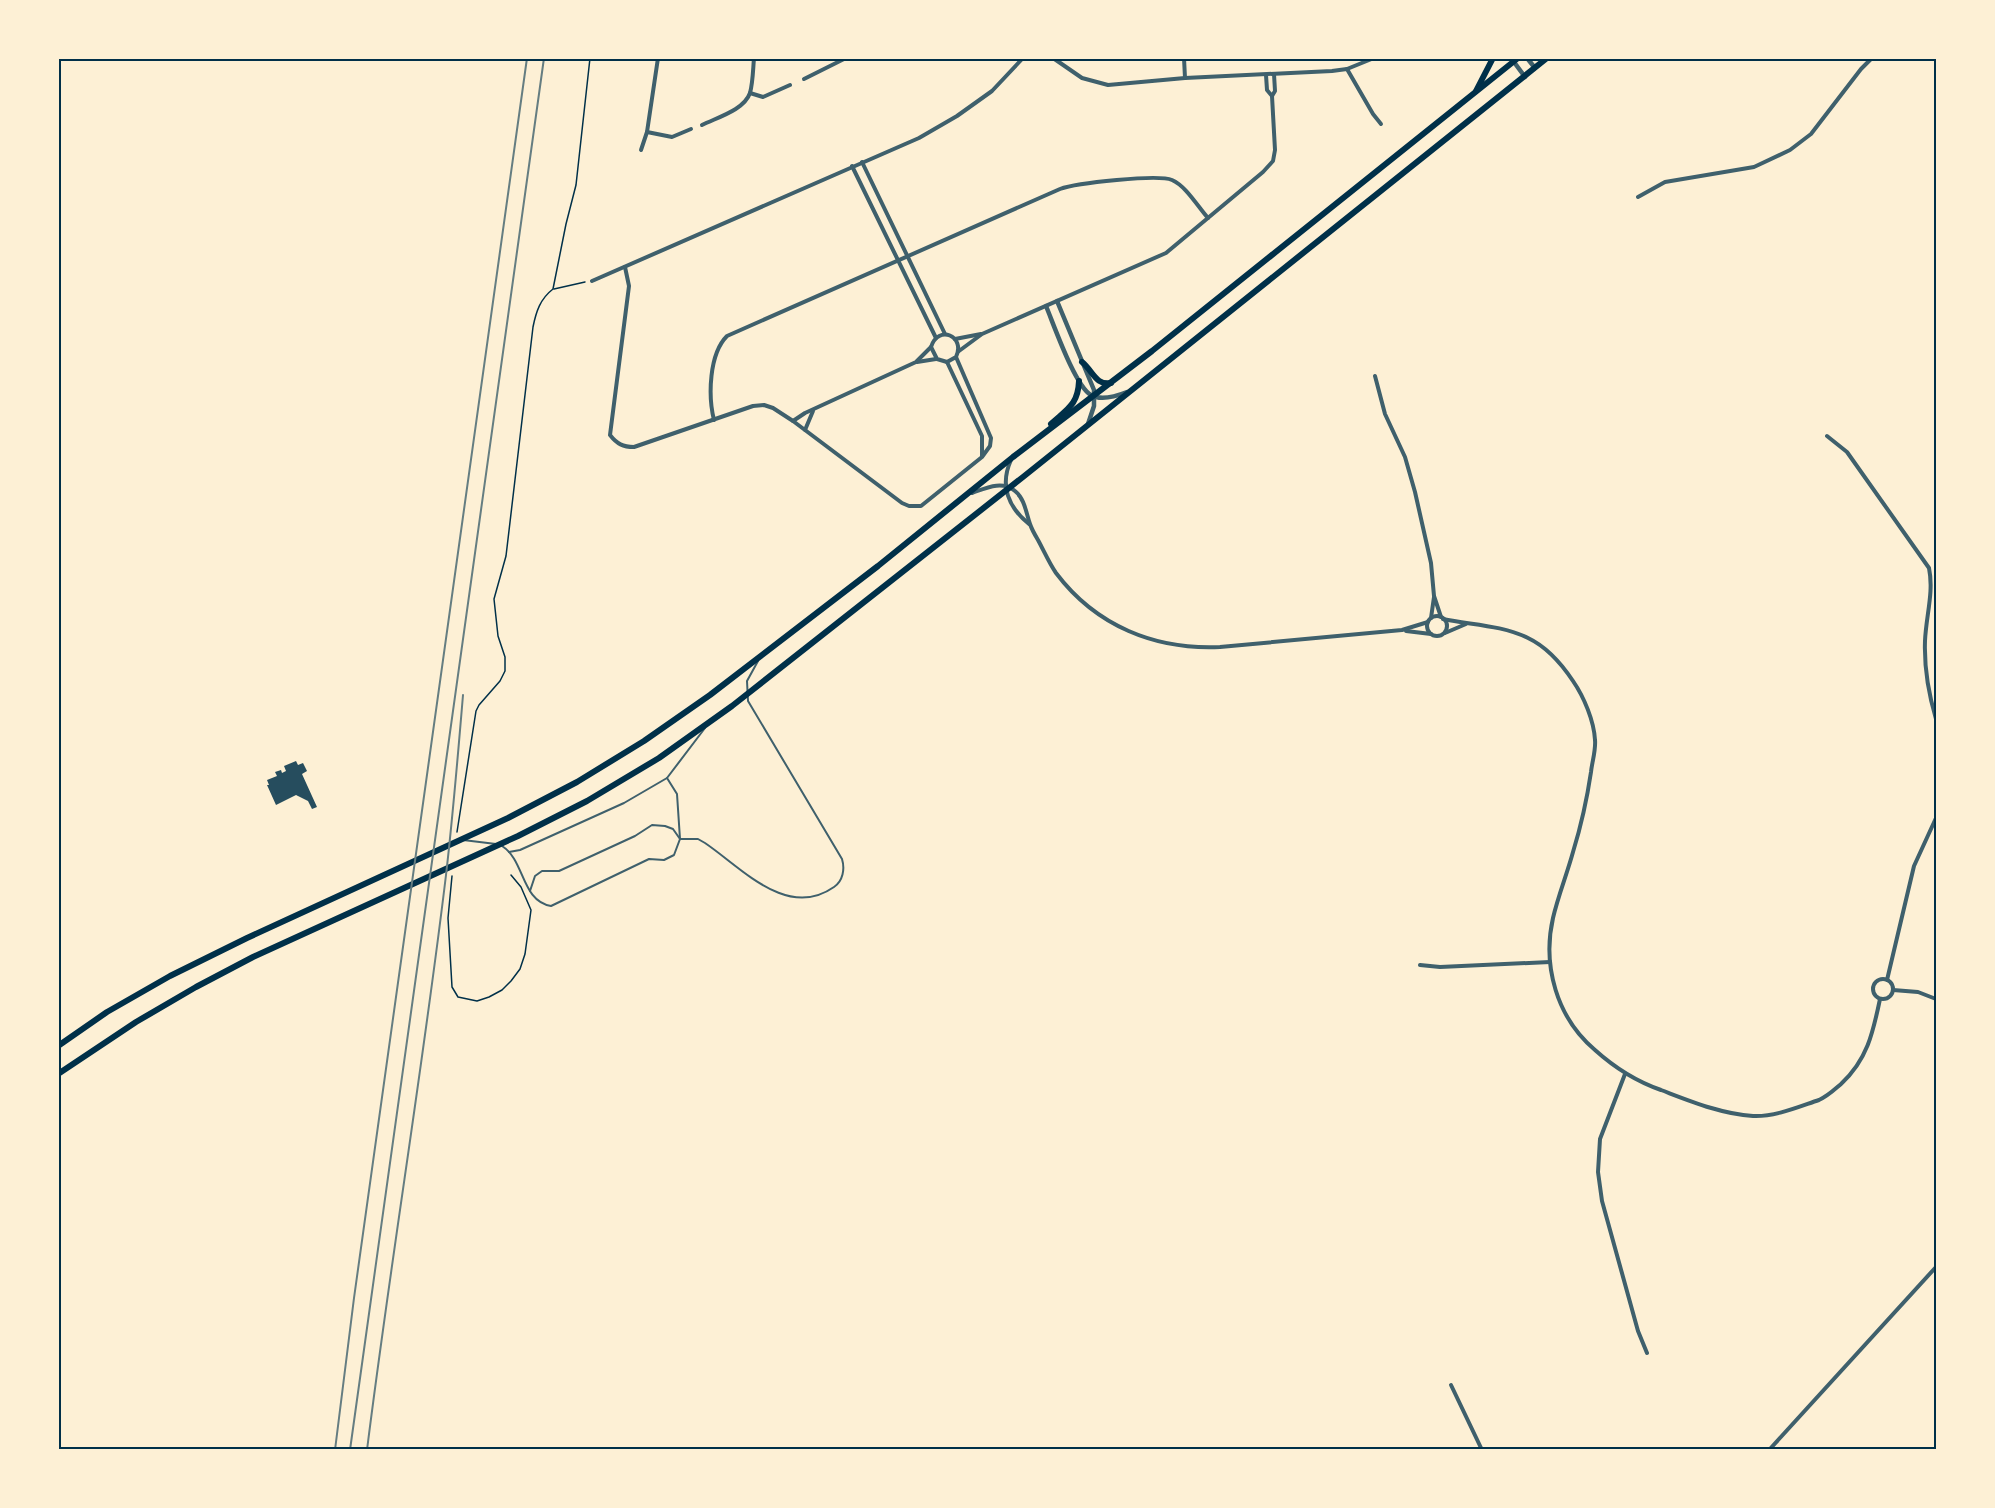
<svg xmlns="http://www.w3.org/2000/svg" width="1995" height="1508" viewBox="0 0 1995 1508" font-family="Cabin,sans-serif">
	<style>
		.building { fill: #264d5e }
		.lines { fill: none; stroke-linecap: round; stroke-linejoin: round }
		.path { stroke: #003049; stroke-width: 1.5 }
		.service { stroke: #3f606c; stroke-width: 2 }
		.minor { stroke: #3f606c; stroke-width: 4 }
		.tertiary { stroke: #3f606c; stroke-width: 4.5 }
		.primary { stroke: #003049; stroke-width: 6 }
		.rail { stroke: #657d81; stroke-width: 2 }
		.neatline { fill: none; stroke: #003049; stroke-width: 2 }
	</style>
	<rect width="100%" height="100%" fill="#fdf0d5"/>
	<path class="building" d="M296,761L298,765L303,763L307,771L302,774L317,807L312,809L308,801L296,795L276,805L267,785H269L267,780L277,776L275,772L281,770L282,773L286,771L284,766Z"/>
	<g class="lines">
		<g class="path">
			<path d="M554,289L585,282"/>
			<path d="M457,832L476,711L479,705L500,681L505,671V657L498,636L494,599L506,556L533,327C536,312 540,299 553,289L566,224L576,185L590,58"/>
			<path d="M452,876L448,918L452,987L458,997L477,1001L489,997L502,990L511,981L520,969L525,954L531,910L521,887L511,875"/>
		</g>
		<g class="service">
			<path d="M463,840L496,844"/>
			<path d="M502,846C525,860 521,901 551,906L649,859L664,860L674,855L680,839L677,794L667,778"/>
			<path d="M509,852L520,850L624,803L667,778L705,728"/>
			<path d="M530,891L535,876L542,871H559L635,836L652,825L665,826L673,829L680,839H698L705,843C742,868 787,920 834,887C843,881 845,869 842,859L748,701L747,681L758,661"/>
		</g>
		<g class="minor">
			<path d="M1053,58L1082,78L1108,85L1185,78L1332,71L1347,69L1374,58"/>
			<path d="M1184,58L1185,78"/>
			<path d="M1347,69L1373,114L1381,124"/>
			<path d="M1266,75L1267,90L1272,96"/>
			<path d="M804,79L846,58"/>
			<path d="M750,93L763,97L790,85"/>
			<path d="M702,125C718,117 744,110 750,93C753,82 753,69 754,58"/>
			<path d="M647,132L672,137L691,129"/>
			<path d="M641,150L647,132L658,58"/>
			<path d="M862,162L945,334"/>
			<path d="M852,166L936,338"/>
			<path d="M1638,197L1665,182L1754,167L1790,150L1811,134L1861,69L1872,58"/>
			<path d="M625,267L629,286L610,435C617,444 623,447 634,447L753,406L764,405L773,408L793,421L902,503L909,506H921L982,457L990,446L991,438L956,357C966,336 938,324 931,347L937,359L947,362L956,357"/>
			<path d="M592,281L919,138L957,116L992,91L1023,58"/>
			<path d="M955,339L981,334"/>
			<path d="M959,351L982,334L1166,253L1263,172L1273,161L1275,150L1272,96L1275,91L1274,74"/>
			<path d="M917,362L936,359"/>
			<path d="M947,362L982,436V456"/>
			<path d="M1375,376L1385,414L1405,457L1415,492L1431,563L1434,596L1441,617"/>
			<path d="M714,420C708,396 709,354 727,336L1060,189C1076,183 1158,174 1172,180C1186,186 1198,207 1208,218"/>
			<path d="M793,421L805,413L916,362L931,347"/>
			<path d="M805,430L813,411"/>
			<path d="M1827,436L1847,452L1929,568C1934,592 1926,616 1925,641C1924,669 1928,692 1936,719"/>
			<path d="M1011,460C999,486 1009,508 1029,524"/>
			<path d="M972,493C986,488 1002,480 1015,491C1025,499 1026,513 1030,524C1032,530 1035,535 1038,540C1044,551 1049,563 1056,573C1096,626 1155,650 1220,647L1402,630L1428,622"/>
			<circle cx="1437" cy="626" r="10"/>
			<path d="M1431,618L1434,597"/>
			<path d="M1443,619C1472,625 1501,625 1528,638C1547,647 1561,663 1573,681C1584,697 1594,721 1595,740C1596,750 1592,762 1591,772C1587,799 1581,826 1573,852C1567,874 1558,896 1553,918C1542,966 1557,1018 1595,1050C1615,1068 1635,1081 1661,1090C1690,1101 1721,1114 1753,1116C1775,1117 1798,1107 1819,1100C1828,1096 1834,1090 1841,1084C1867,1060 1873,1033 1880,999"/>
			<path d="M1406,631L1431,634"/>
			<path d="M1445,633L1466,624"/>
			<path d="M1420,965L1440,967L1550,962"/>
			<circle cx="1883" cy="989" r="10"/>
			<path d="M1887,980L1914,866L1936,818"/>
			<path d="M1893,990L1918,992L1936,999"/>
			<path d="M1625,1074L1600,1139L1598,1172L1602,1201L1638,1331L1647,1353"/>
			<path d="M1451,1385L1482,1450"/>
			<path d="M1769,1450L1936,1267"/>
		</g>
		<g class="tertiary">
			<path d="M1511,58L1525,77"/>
			<path d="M1527,58L1535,68"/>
			<path d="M1057,301L1094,390V406L1088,424"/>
			<path d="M1046,306C1054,325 1075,386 1091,395C1101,401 1117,396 1127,392"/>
		</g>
		<g class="primary">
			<path d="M1476,91L1493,58"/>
			<path d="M1082,362C1093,371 1096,386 1111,383"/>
			<path d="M1051,424C1067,409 1078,405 1079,381"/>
			<path d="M58,1046L107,1012L170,976L247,938L508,818L577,782L644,741L710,695L878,566L1013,457L1152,351L1518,58"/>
			<path d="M58,1074L136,1022L196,987L253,957L518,836L587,801L659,758L732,706L1023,477L1547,58"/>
		</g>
		<g class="rail">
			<path d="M335,1450L354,1298L527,58"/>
			<path d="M350,1450L544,58"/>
			<path d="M367,1450C391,1258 423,1067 446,875C453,815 458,755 463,695"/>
		</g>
	</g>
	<rect width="1995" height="1508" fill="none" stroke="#fdf0d5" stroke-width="120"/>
	<rect x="60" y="60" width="1875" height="1388" class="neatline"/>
</svg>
